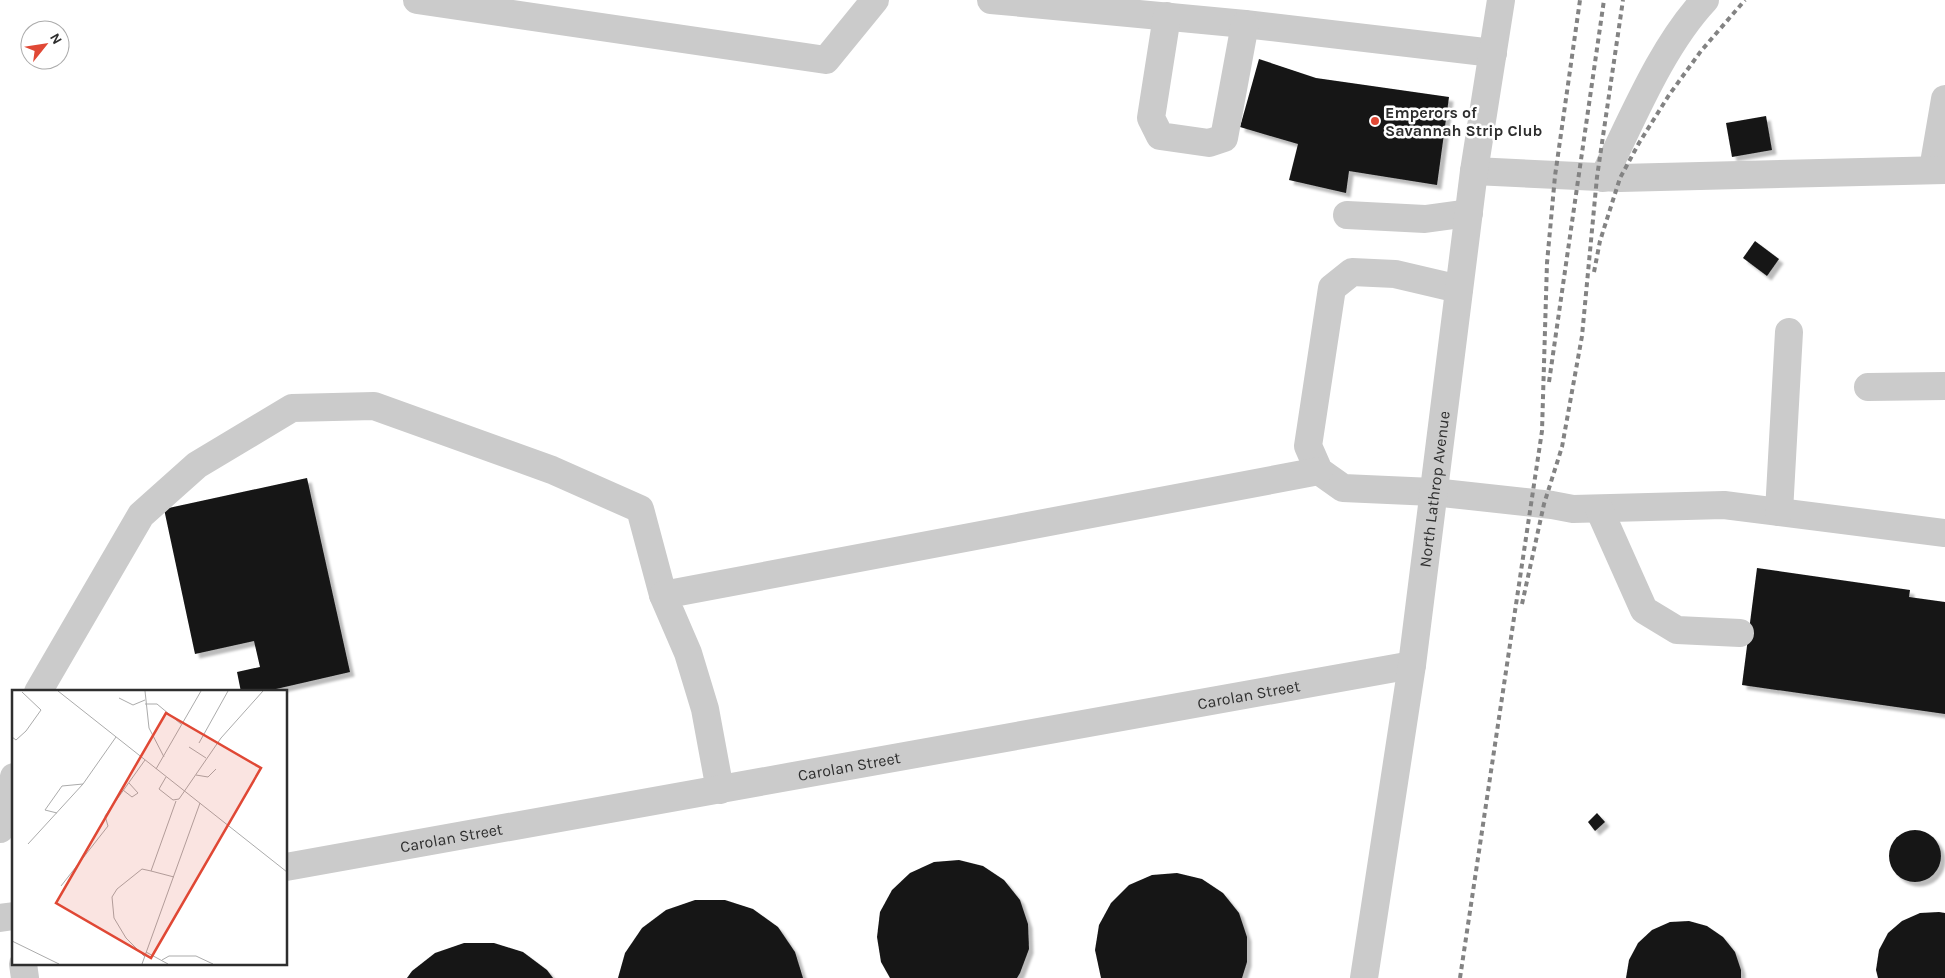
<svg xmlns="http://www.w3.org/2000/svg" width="1945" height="978" viewBox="0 0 1945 978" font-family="Karla,sans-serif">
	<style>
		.building { fill: #151515; filter: url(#shadow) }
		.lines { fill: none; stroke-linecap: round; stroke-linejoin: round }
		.minor { stroke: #cbcbcb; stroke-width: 28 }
		.rail { stroke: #838383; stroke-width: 4; stroke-dasharray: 5 4; stroke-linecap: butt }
		.poi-dot { fill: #e04835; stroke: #fff; stroke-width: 2 }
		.labels { text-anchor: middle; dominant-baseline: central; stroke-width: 5; stroke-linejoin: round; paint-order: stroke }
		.poi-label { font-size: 16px; font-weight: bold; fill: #2e2e2e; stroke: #fff; text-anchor: start }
		.street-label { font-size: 16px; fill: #2e2e2e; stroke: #fff }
		.inset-road { fill: none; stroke: #ababab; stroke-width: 1 }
		.view { fill: #e04835; fill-opacity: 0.15; stroke: #e04835; stroke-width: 2.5 }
		.inset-edge { fill: none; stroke: #2e2e2e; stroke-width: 2.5 }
	</style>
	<defs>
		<filter id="shadow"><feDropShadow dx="4.5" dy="4.5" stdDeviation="1" flood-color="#0004"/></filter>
	</defs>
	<rect width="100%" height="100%" fill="#fff"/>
	<g class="building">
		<path d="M1259,59L1316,78L1449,97L1437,185L1349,171L1346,193L1289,180L1298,144L1240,127Z"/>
		<path d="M1766,116L1772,150L1732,157L1726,123Z"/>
		<path d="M1755,241L1779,259L1767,276L1743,258Z"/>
		<path d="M307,478L350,672L263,692H241L237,672L260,667L254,641L195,654L164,509Z"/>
		<path d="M1757,568L1910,590L1909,597L1945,602V714L1742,685Z"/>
		<path d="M1597,813L1605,822L1595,831L1588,822Z"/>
		<circle cx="1915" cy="856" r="26"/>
		<path d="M959,860L983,866L1004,880L1020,900L1028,924L1029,949L1020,973L1017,978H890L881,962L877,937L880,912L892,890L910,873L934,862Z"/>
		<path d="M1177,873L1202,879L1223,893L1239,913L1247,937V962L1242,978H1101L1095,950L1099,925L1111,903L1129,885L1152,875Z"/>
		<path d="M695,900H725L753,909L778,927L795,952L803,978H618L625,953L642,928L666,910Z"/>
		<path d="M1939,912L1945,913V978H1878L1876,970L1879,950L1888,933L1902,921L1920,913Z"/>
		<path d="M1689,921L1707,926L1723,937L1735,952L1741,970V978H1626L1629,960L1638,943L1652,930L1670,922Z"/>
		<path d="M464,943H494L523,952L547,970L553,978H407L412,971L435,953Z"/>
	</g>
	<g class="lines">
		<g class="minor">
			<path d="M417,0L826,60L875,0"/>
			<path d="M991,0L1245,24L1493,53"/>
			<path d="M1167,16L1151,118L1160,136L1209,143L1224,138L1245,24"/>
			<path d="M1933,169L1945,99"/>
			<path d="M1474,171L1620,178L1945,170"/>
			<path d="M1603,178C1632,120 1661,47 1705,0"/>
			<path d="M1347,215L1425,219L1469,213"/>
			<path d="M1459,289L1395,274L1352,272L1332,288L1308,446L1319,471L1343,488L1433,492L1552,505L1573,509L1724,505L1945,533"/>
			<path d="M1868,387L1945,386"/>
			<path d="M1599,509L1644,610L1677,630L1740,633"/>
			<path d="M1779,512L1789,332"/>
			<path d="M38,692L141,515L197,465L292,408L374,406L552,470L640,509L663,595"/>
			<path d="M720,790L705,709L688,653L663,595L1319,471"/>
			<path d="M0,829L14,777"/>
			<path id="s1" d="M286,867L1412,665"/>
			<path d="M0,918L14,916"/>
			<path d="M23,964L25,978"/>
			<path id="s2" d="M1364,978L1412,665L1474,171L1501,0"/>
		</g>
		<g class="rail">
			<path d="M1594,272L1600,241L1620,178L1639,143L1669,95L1701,51L1745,0"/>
			<path d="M1549,382L1604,0"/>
			<path d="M1522,604L1544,504L1562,447L1582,336L1597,177L1623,0"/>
			<path d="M1460,978L1542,431L1547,263L1555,176L1580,0"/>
		</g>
	</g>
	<circle class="poi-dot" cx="1375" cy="121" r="5"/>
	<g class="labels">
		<g class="poi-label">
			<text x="1385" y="112">Emperors of<tspan x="1385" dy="18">Savannah Strip Club</tspan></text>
		</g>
		<g class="street-label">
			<text stroke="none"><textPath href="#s2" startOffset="494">North Lathrop Avenue</textPath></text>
			<text stroke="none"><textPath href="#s1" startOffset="978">Carolan Street</textPath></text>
			<text stroke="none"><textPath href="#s1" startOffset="572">Carolan Street</textPath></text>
			<text stroke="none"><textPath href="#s1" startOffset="168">Carolan Street</textPath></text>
		</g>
	</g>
	<g transform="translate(12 690)">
		<rect width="275" height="275" fill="#fff"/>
		<path class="inset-road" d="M46,1L275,182M133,1L137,38L152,67M107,8L121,15L133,10M133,14H145L169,34M0,47L4,50L14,41L29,20L10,2M187,53L216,1M177,57L194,68M144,79L189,1M184,85L196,87L204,79M154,87L147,99L161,110L167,109L209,48L251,1M111,100L120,107L126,103L117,93M45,123L33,120L50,96L71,94M16,154L71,94L104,47M162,187L139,181L164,111M49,196L96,136L93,126L133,70M0,251L47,274M134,262L156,274M133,267L114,248L102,228L100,207L105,199L130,179L139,181M150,270L157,266H184L201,274M130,274L188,113"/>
		<path class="view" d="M154,23L249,78L139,268L44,213Z"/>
		<rect width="275" height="275" class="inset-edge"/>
	</g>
	<g transform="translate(45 45) rotate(60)"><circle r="24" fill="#ffffff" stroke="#ababab"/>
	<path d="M0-4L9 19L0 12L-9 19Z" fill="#e04835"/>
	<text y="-8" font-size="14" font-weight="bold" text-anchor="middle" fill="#2e2e2e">N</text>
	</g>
</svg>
